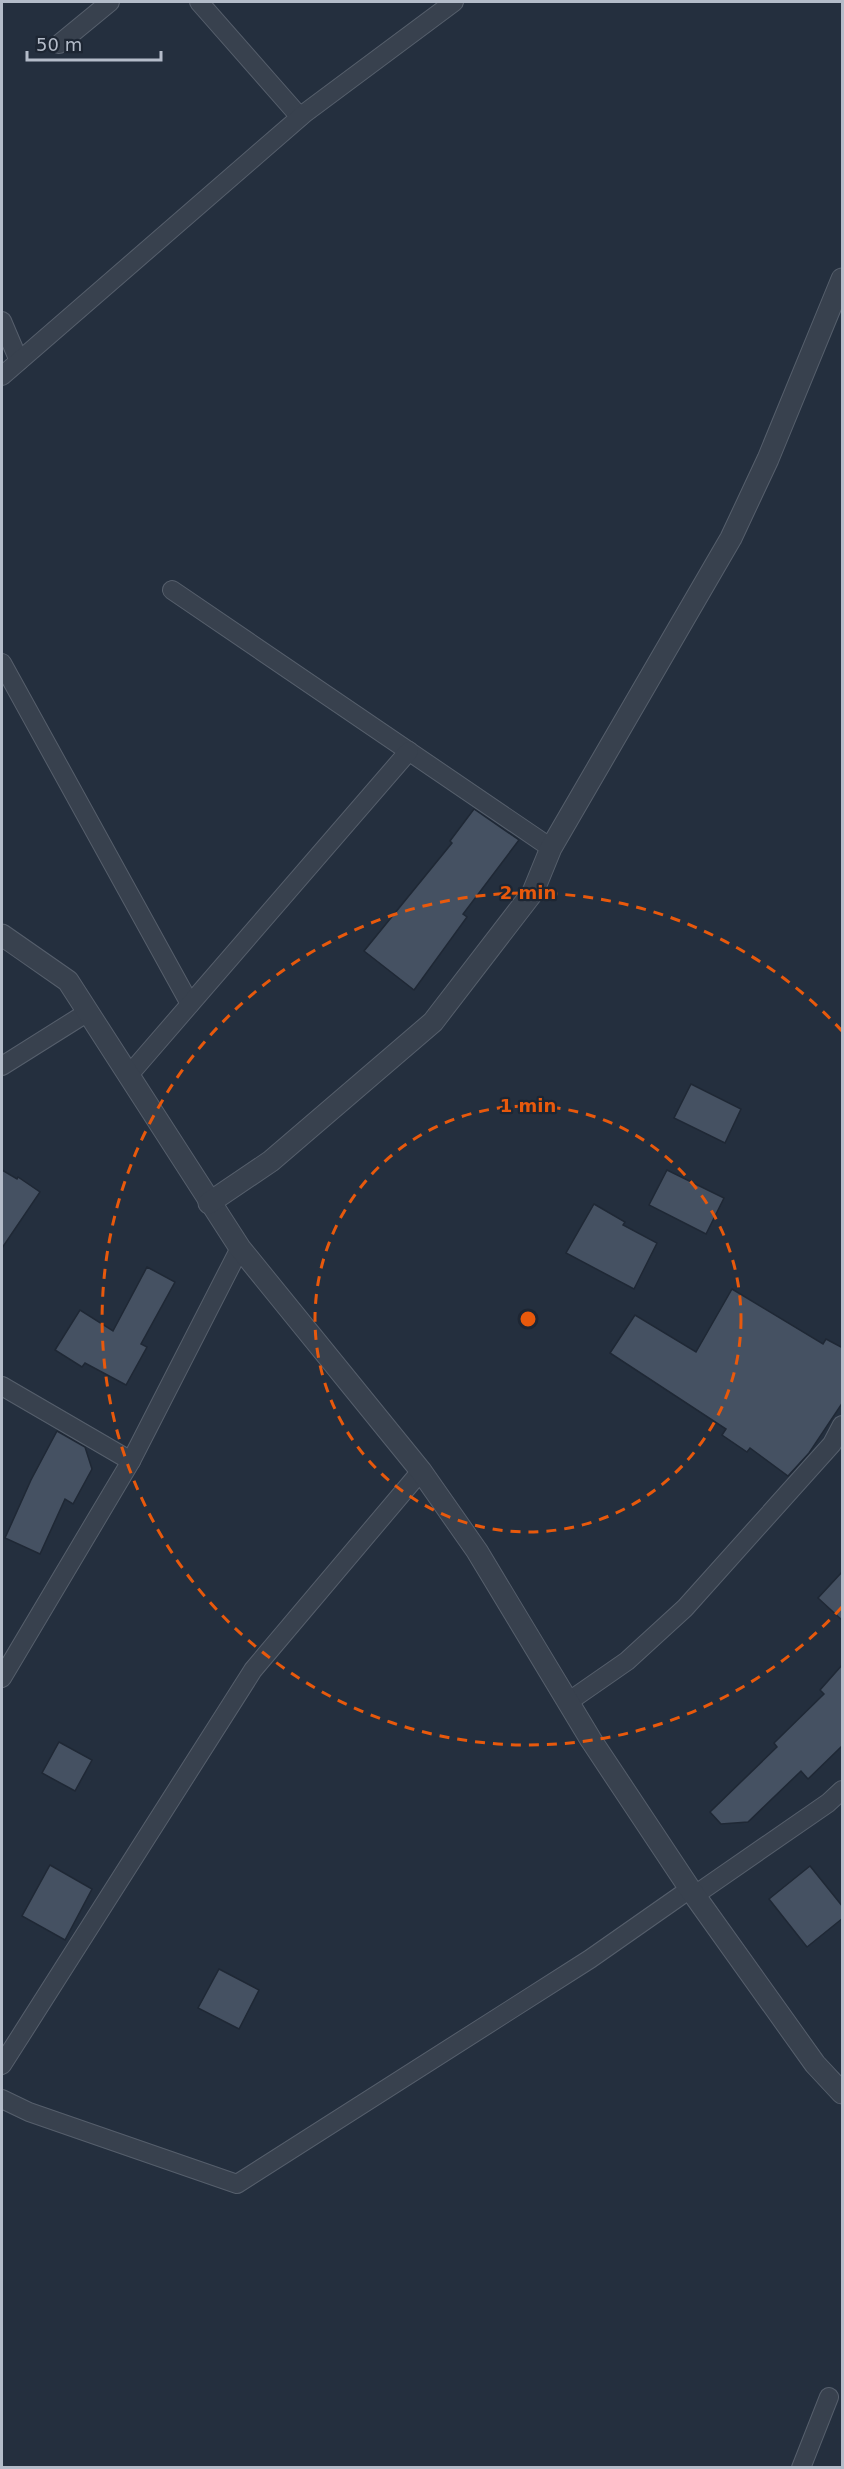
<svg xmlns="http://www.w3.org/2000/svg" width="844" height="2469" viewBox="0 0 844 2469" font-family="'DejaVu Sans',sans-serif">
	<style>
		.building { fill: #455162; stroke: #1f2835; stroke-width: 1.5 }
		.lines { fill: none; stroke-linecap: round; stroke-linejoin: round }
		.minor-casing { stroke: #565f6c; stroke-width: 20 }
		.tertiary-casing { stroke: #565f6c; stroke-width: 23 }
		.minor { stroke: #38414e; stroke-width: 18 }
		.tertiary { stroke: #38414e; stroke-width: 21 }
		.ring { fill: none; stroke: #e8590c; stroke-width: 3; stroke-dasharray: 10 8 }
		.centre { fill: #e8590c; stroke: #1d2633; stroke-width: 3 }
		.ring-label { font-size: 18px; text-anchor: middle; font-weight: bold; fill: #e8590c; stroke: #1d2633; stroke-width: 4.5; stroke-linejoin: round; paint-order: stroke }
	</style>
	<rect width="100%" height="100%" fill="#242f3e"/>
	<g class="building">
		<path d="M474,809L519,840L463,914L467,917L414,990L364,951L452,843L450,841Z"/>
		<path d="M691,1084L741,1109L725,1143L674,1118Z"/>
		<path d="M2,1170L17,1179L18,1177L40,1192L2,1248Z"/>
		<path d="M667,1170L724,1198L706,1234L649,1205Z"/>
		<path d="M594,1204L625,1222L623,1225L657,1243L634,1289L566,1253Z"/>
		<path d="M147,1267L175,1282L141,1344L147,1347L126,1385L85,1363L82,1367L55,1350L80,1310L113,1331Z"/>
		<path d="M732,1289L823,1344L826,1339L843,1348V1402L809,1453L788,1476L750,1448L747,1452L722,1435L726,1429L610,1353L635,1315L696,1352Z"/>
		<path d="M57,1431L85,1447L92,1469L73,1504L65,1499L40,1554L5,1538L31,1480Z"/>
		<path d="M843,1571V1621L818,1598Z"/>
		<path d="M843,1664V1745L808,1779L801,1771L748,1822L721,1824L710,1812L777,1747L774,1743L824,1694L820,1690Z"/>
		<path d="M59,1742L92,1760L75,1791L42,1773Z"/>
		<path d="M50,1865L92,1889L65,1940L22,1916Z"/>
		<path d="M810,1866L843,1907V1918L807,1947L769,1899Z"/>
		<path d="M219,1969L259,1990L239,2029L198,2008Z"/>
	</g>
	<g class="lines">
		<defs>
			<g id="minor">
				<path d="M199,2L300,117"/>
				<path d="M59,44L110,2"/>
				<path d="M2,321L19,361"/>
				<path d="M2,376L305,113L454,2"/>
				<path d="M172,590L551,848"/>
				<path d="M2,663L190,1004"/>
				<path d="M2,1066L88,1012"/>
				<path d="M128,1076L409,751"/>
				<path d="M2,1386L131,1461"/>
				<path d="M2,1678L131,1461L240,1248"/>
				<path d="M568,1702L627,1661L685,1608L832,1444L842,1425"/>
				<path d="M695,1895L828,1803L842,1790"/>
				<path d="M2,2065L253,1670L421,1471"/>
				<path d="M2,2099L29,2112L237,2184L590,1959L690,1889"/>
				<path d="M801,2468L829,2397"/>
			</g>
			<g id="tertiary">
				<path d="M2,935L68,981L240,1248L421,1471L477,1551L591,1740L690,1889L815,2064L842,2093"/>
				<path d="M209,1203L271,1161L433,1022L533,892L551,848L731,538L768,459L842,279"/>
			</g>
		</defs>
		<use href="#minor" class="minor-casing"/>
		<use href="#tertiary" class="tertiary-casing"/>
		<use href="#minor" class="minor"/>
		<use href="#tertiary" class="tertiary"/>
	</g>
	<g class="ring">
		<circle cx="528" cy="1319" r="213"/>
		<path d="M842 1607A426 426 0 1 1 842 1031"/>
	</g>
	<circle cx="528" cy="1319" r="9" class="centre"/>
	<g class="ring-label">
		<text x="528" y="899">2 min</text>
		<text x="528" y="1112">1 min</text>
	</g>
	<rect width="844" height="2469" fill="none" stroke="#b4bcc9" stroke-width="6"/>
	<path d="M27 51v9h134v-9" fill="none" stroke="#b4bcc9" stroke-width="3"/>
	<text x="36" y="51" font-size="18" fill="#b4bcc9" stroke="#1d2633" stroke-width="4.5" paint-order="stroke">50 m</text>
</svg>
